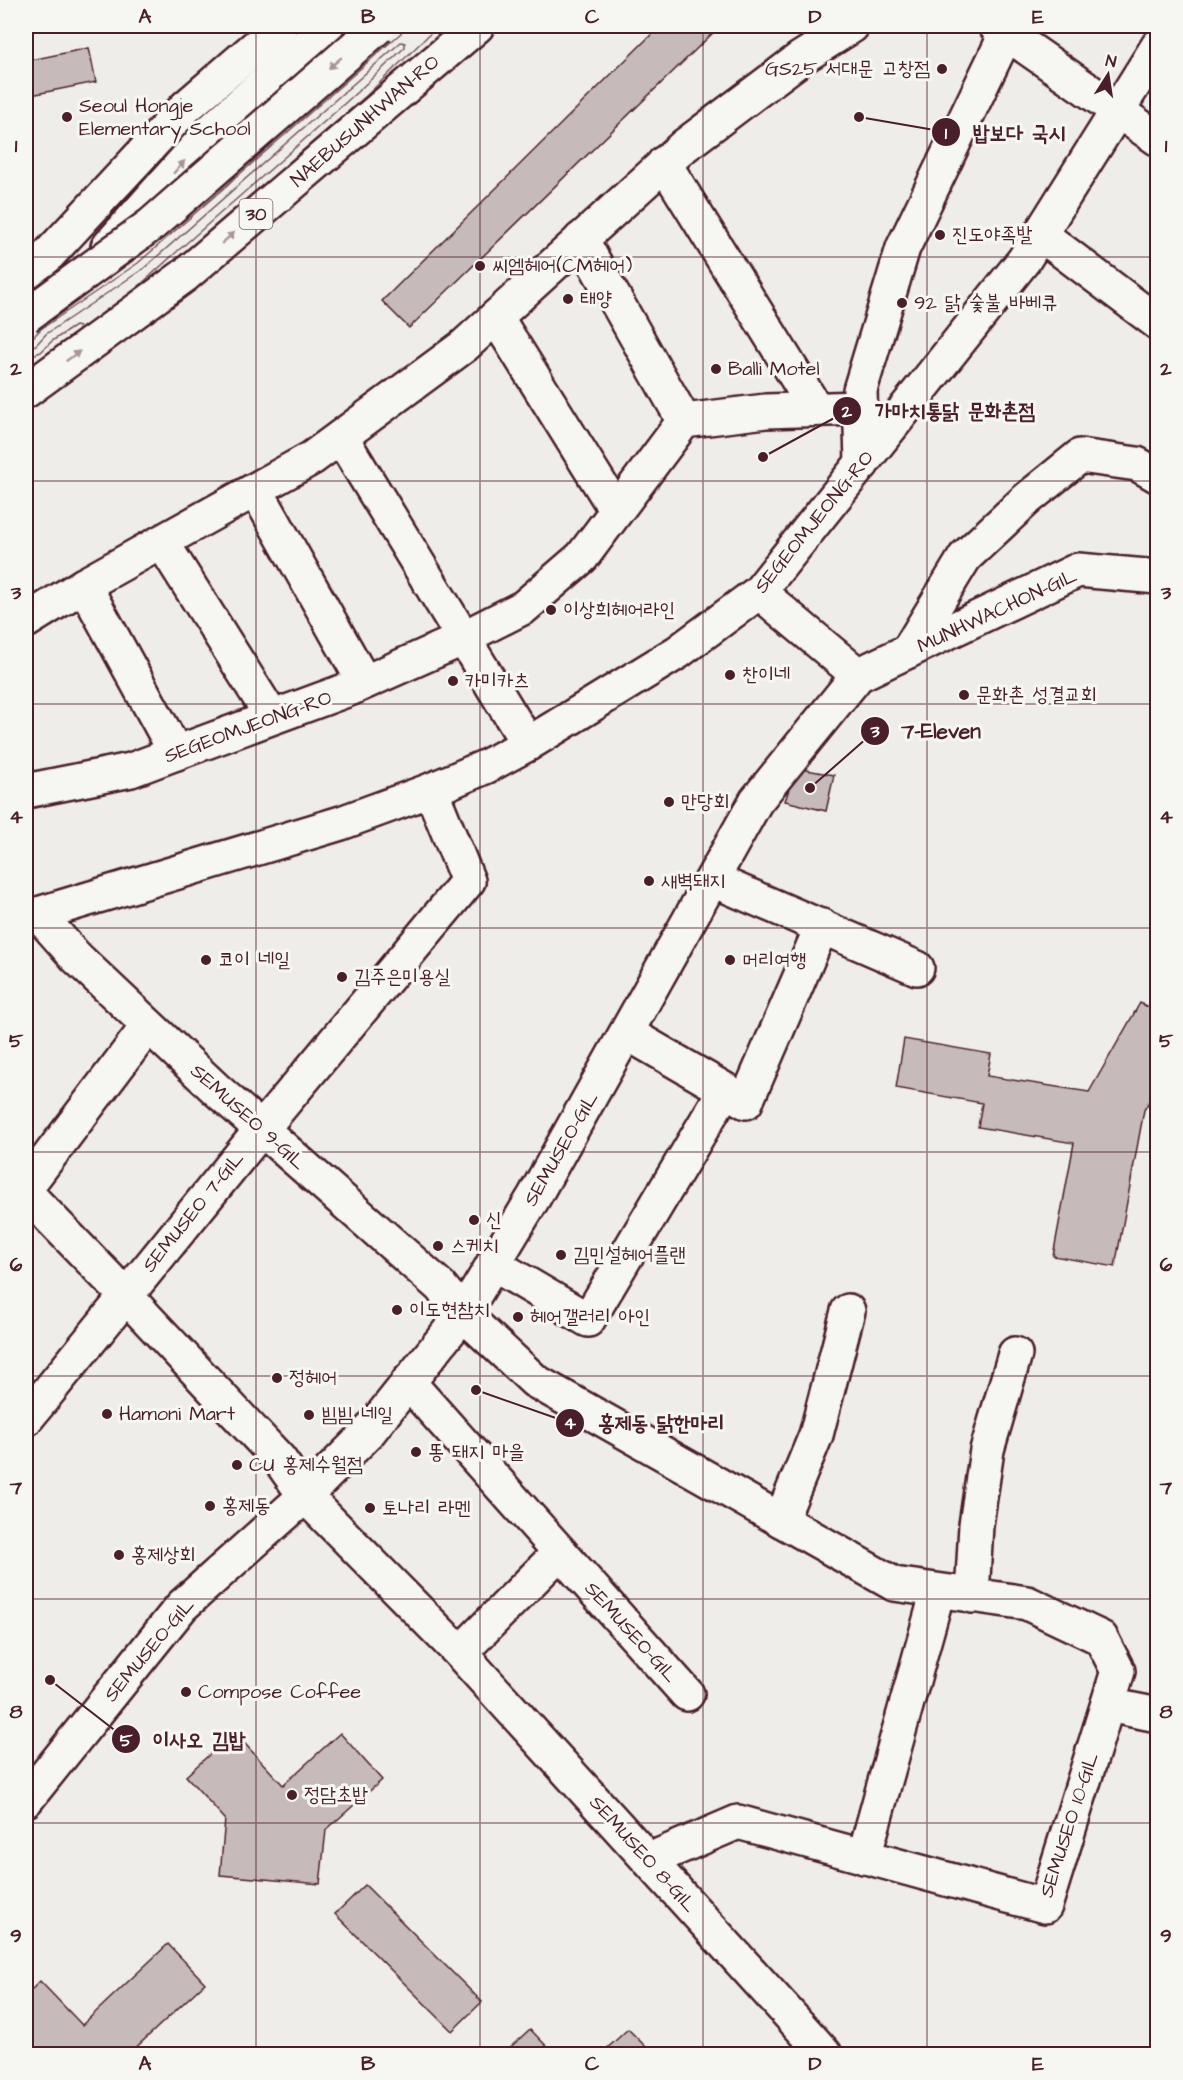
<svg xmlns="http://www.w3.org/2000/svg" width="1183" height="2080" viewBox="0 0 1183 2080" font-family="'Architects Daughter','Poor Story',sans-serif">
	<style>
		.pier { fill: #efedea }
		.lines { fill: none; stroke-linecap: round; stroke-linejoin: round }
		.shore { stroke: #74545c; stroke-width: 1.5 }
		.building { fill: #c6babb; stroke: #4a1f2b; stroke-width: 1.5 }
		.minor-casing { stroke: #4a1f2b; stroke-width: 38 }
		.major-casing { stroke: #4a1f2b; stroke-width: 38 }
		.highway-casing { stroke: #4a1f2b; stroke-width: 38 }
		.minor { stroke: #f6f6f2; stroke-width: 33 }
		.major { stroke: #f6f6f2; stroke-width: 33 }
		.highway { stroke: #f6f6f2; stroke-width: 33 }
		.highway-bridge-casing { stroke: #4a1f2b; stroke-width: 38; stroke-linecap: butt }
		.highway-bridge { stroke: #f6f6f2; stroke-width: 33 }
		.oneway { fill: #a99598 }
		.grid { fill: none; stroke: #4a1f2b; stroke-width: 1.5; stroke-opacity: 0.55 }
		.poi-dot { fill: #4a1f2b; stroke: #f6f6f2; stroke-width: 2 }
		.labels { text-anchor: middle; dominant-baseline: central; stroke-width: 6; stroke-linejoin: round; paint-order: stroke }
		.shield { fill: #f6f6f2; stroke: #7e6067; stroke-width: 1.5 }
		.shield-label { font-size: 18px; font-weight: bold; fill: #4a1f2b }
		.poi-label { font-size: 20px; fill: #4a1f2b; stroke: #f6f6f2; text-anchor: start }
		.street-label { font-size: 20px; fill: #4a1f2b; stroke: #f6f6f2 }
		.leader { fill: none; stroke: #4a1f2b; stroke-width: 2 }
		.callout-dot { fill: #4a1f2b; stroke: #f6f6f2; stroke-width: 2 }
		.mark-label { font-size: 18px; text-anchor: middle; font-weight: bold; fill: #fff }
		.callout-label { font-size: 21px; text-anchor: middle; font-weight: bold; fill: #4a1f2b; stroke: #f6f6f2; stroke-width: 6; stroke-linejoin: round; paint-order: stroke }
		.neatline { fill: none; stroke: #4a1f2b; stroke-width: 2 }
		.grid-label { font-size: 20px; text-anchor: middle; font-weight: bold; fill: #4a1f2b }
	</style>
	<rect width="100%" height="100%" fill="#efedea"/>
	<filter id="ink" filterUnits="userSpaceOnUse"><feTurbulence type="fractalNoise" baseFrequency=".0167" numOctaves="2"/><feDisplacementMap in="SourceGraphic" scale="12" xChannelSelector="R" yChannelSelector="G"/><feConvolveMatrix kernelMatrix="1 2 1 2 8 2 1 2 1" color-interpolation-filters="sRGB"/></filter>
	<g filter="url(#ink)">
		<path class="pier" d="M395,26H449L372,103L191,260L26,414V332L34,322L260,145Z"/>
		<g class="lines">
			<g class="shore">
				<path d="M286,165L366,96L438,26"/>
				<path d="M26,340L31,339L41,329L138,263L401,33L403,26"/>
				<path d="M26,348L36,345L46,334L143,269L401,42L405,43V47C319,131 225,206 137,288"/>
				<path d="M26,357L41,352L52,341L75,326L79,327L77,331"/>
			</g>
		</g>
		<g class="building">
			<path d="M660,26H720L409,328L382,301Z"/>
			<path d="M89,48L96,82L26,96V61Z"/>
			<path d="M796,768L834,775L826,811L785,801Z"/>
			<path d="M1158,991V1087L1144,1110L1115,1267L1053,1256L1074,1143L978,1127L982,1103L896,1088L904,1039L991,1054L987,1076L1089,1092L1140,1003L1148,1007Z"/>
			<path d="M234,1732L283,1785L340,1733L382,1780L326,1830L320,1884L220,1875L225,1819L186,1776Z"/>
			<path d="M365,1885L482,2002L452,2031L335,1914Z"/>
			<path d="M168,1944L205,1983L129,2054H34L26,2046V1995L40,1981L82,2025Z"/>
			<path d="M530,2029L554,2054H503Z"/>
			<path d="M628,2029L653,2054H601Z"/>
		</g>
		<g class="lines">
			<defs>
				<g id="minor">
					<path d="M996,26L1158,139"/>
					<path d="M664,163L816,409"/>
					<path d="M1040,234L1158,323"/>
					<path d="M581,239L684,421"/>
					<path d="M108,247L213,129L327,26"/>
					<path d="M496,317L616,510"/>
					<path d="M341,437L528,744"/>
					<path d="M862,464L860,390L903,248L1010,26"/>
					<path d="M256,490L364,682"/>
					<path d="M162,542L272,717"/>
					<path d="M84,585L176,753"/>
					<path d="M759,592L858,675"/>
					<path d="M26,621L84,585L312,458L464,346L684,146L801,58L852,26"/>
					<path d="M908,651L965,557L1027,499L1080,456L1137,464L1158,476"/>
					<path d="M26,791L131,770L176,753L352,688L451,644L524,607L582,557L684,421L766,411L860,408"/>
					<path d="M713,880L917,968"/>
					<path d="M38,914L76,957L217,1090L440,1286L463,1314L535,1381L894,1584L1027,1603L1101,1638L1118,1671L1045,1906L738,1822L649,1860"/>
					<path d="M627,1033L746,1102L822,926"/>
					<path d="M26,1187L148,1026"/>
					<path d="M26,1193L125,1295L279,1459L305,1496L460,1653L825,2054"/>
					<path d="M493,1264L588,1320L725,1090"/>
					<path d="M408,1382L687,1694"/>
					<path d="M26,1419L261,1130L468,881L431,790"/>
					<path d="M781,1520L816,1435L848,1311"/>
					<path d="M972,1596L976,1525L987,1450L1015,1354"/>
					<path d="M460,1653L560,1552"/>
					<path d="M1108,1705L1158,1715"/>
					<path d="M26,1800L182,1606L305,1496L368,1433L463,1314L534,1197L756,801L858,675L1078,570L1158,577"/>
					<path d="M864,1857L938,1591"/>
				</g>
				<path id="major" d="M26,916L38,914L341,823L431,790L487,766L528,744L678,652L759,592L1024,260L1158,46"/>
				<g id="highway">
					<path d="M26,279L186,107L280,26"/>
					<path d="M26,391L184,276L477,26"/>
				</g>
			</defs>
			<use href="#minor" class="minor-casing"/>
			<use href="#major" class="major-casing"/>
			<use href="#highway" class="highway-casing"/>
			<use href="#minor" class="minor"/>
			<use href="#major" class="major"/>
			<use href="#highway" class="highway"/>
			<defs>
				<path id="highway-bridge" d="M26,316L152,224L379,26"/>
			</defs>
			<use href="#highway-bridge" class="highway-bridge-casing"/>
			<use href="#highway-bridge" class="highway-bridge"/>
		</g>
		<defs><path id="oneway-solid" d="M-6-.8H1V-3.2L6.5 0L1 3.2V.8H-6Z" transform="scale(1.5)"/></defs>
		<g class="oneway">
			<use href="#oneway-solid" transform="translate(335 63) rotate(139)"/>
			<use href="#oneway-solid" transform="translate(179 167) rotate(-49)"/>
			<use href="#oneway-solid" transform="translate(228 238) rotate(-41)"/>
			<use href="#oneway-solid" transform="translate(73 356) rotate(-36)"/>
		</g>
	</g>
	<path class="grid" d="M256,26V2054M480,26V2054M703,26V2054M927,26V2054M26,257H1158M26,481H1158M26,704H1158M26,928H1158M26,1152H1158M26,1376H1158M26,1599H1158M26,1823H1158"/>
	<g class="poi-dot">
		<circle cx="942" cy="69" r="6"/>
		<circle cx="67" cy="117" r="6"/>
		<circle cx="940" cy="235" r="6"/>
		<circle cx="480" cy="266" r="6"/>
		<circle cx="568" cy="299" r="6"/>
		<circle cx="902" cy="303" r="6"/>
		<circle cx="716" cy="369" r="6"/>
		<circle cx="551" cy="610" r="6"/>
		<circle cx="730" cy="675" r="6"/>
		<circle cx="453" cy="681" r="6"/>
		<circle cx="964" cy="695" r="6"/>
		<circle cx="669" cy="802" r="6"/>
		<circle cx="649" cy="881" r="6"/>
		<circle cx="206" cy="960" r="6"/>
		<circle cx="730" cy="960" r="6"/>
		<circle cx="342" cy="977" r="6"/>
		<circle cx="474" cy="1220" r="6"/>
		<circle cx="438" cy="1246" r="6"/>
		<circle cx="561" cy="1255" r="6"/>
		<circle cx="397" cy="1310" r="6"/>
		<circle cx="518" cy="1317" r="6"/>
		<circle cx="277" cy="1378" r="6"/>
		<circle cx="107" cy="1414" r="6"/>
		<circle cx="309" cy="1415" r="6"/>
		<circle cx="416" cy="1452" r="6"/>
		<circle cx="237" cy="1465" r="6"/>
		<circle cx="210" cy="1506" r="6"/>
		<circle cx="370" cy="1508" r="6"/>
		<circle cx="119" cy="1555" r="6"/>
		<circle cx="186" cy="1692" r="6"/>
		<circle cx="292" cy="1795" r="6"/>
	</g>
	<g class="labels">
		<rect class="shield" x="239.5" y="199" width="33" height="30" rx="4.5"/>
		<g class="shield-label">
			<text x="256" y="214">30</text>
		</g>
		<g class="poi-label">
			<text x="930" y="69" text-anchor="end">GS25 서대문 고창점</text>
			<text x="79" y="106">Seoul Hongje<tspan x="79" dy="23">Elementary School</tspan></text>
			<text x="952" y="235">진도야족발</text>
			<text x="492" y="266">씨엠헤어(CM헤어)</text>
			<text x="580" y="299">태양</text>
			<text x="914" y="303">92 닭 숯불 바베큐</text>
			<text x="728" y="369">Balli Motel</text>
			<text x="563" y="610">이상희헤어라인</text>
			<text x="742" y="675">찬이네</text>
			<text x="465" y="681">카미카츠</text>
			<text x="976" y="695">문화촌 성결교회</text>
			<text x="681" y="802">만당회</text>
			<text x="661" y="881">새벽돼지</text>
			<text x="218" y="960">코이 네일</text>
			<text x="742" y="960">머리여행</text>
			<text x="354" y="977">김주은미용실</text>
			<text x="486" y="1220">신</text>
			<text x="450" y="1246">스케치</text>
			<text x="573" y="1255">김민설헤어플랜</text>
			<text x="409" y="1310">이도현참치</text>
			<text x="530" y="1317">헤어갤러리 아인</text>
			<text x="289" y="1378">정헤어</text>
			<text x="119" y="1414">Hamoni Mart</text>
			<text x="321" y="1415">빔빔 네일</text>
			<text x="428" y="1452">똥 돼지 마을</text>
			<text x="249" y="1465">CU 홍제수월점</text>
			<text x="222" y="1506">홍제동</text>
			<text x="382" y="1508">토나리 라멘</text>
			<text x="131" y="1555">홍제상회</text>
			<text x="198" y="1692">Compose Coffee</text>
			<text x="304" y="1795">정담초밥</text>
		</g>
		<g class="street-label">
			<text transform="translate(365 121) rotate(-41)">NAEBUSUNHWAN-RO</text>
			<text transform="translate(814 522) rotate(-51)">SEGEOMJEONG-RO</text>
			<text transform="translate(997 611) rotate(-25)">MUNHWACHON-GIL</text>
			<text transform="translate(248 727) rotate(-20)">SEGEOMJEONG-RO</text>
			<text transform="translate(248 1117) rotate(42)">SEMUSEO 9-GIL</text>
			<text transform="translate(561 1149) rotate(-60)">SEMUSEO-GIL</text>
			<text transform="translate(193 1212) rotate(-51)">SEMUSEO 7-GIL</text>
			<text transform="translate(631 1632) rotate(48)">SEMUSEO-GIL</text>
			<text transform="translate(149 1650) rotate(-50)">SEMUSEO-GIL</text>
			<text transform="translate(1069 1825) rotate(-72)">SEMUSEO 10-GIL</text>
			<text transform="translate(643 1854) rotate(48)">SEMUSEO 8-GIL</text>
		</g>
	</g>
	<path class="leader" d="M859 117L946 132M763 457L847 411M810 788L875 731M476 1390L570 1423M50 1680L126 1739"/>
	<g class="callout-dot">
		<circle cx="859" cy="117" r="6"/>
		<circle cx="763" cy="457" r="6"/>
		<circle cx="810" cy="788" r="6"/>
		<circle cx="476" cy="1390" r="6"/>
		<circle cx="50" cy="1680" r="6"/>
		<circle cx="946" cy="132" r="15"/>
		<circle cx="847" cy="411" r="15"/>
		<circle cx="875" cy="731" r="15"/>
		<circle cx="570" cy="1423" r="15"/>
		<circle cx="126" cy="1739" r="15"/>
	</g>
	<g class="mark-label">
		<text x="946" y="139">1</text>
		<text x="847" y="417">2</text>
		<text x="875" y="737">3</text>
		<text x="570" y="1429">4</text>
		<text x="126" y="1746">5</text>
	</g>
	<g class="callout-label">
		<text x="1019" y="140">밥보다 국시</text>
		<text x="955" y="418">가마치통닭 문화촌점</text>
		<text x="941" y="738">7-Eleven</text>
		<text x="661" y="1430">홍제동 닭한마리</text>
		<text x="199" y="1747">이사오 김밥</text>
	</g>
	<rect width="1183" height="2080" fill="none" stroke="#f6f6f2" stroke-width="66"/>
	<g transform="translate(1108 75) rotate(12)" stroke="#f6f6f2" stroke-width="4.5" paint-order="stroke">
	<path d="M0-4.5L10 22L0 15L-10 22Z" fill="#4a1f2b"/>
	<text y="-9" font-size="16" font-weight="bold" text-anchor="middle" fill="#4a1f2b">N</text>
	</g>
	<rect x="33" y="33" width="1117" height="2014" class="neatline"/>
	<g class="grid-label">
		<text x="145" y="23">A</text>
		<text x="368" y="23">B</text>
		<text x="592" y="23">C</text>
		<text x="815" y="23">D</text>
		<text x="1038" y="23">E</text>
		<text x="16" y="152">1</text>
		<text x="1166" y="152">1</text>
		<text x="16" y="375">2</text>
		<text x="1166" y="375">2</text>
		<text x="16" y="599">3</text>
		<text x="1166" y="599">3</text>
		<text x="16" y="823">4</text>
		<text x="1166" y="823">4</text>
		<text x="16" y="1047">5</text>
		<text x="1166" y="1047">5</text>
		<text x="16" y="1271">6</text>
		<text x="1166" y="1271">6</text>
		<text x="16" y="1494">7</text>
		<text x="1166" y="1494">7</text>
		<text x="16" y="1718">8</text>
		<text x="1166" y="1718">8</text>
		<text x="16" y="1942">9</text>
		<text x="1166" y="1942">9</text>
		<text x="145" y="2070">A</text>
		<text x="368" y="2070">B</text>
		<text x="592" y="2070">C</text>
		<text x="815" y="2070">D</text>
		<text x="1038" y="2070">E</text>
	</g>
</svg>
